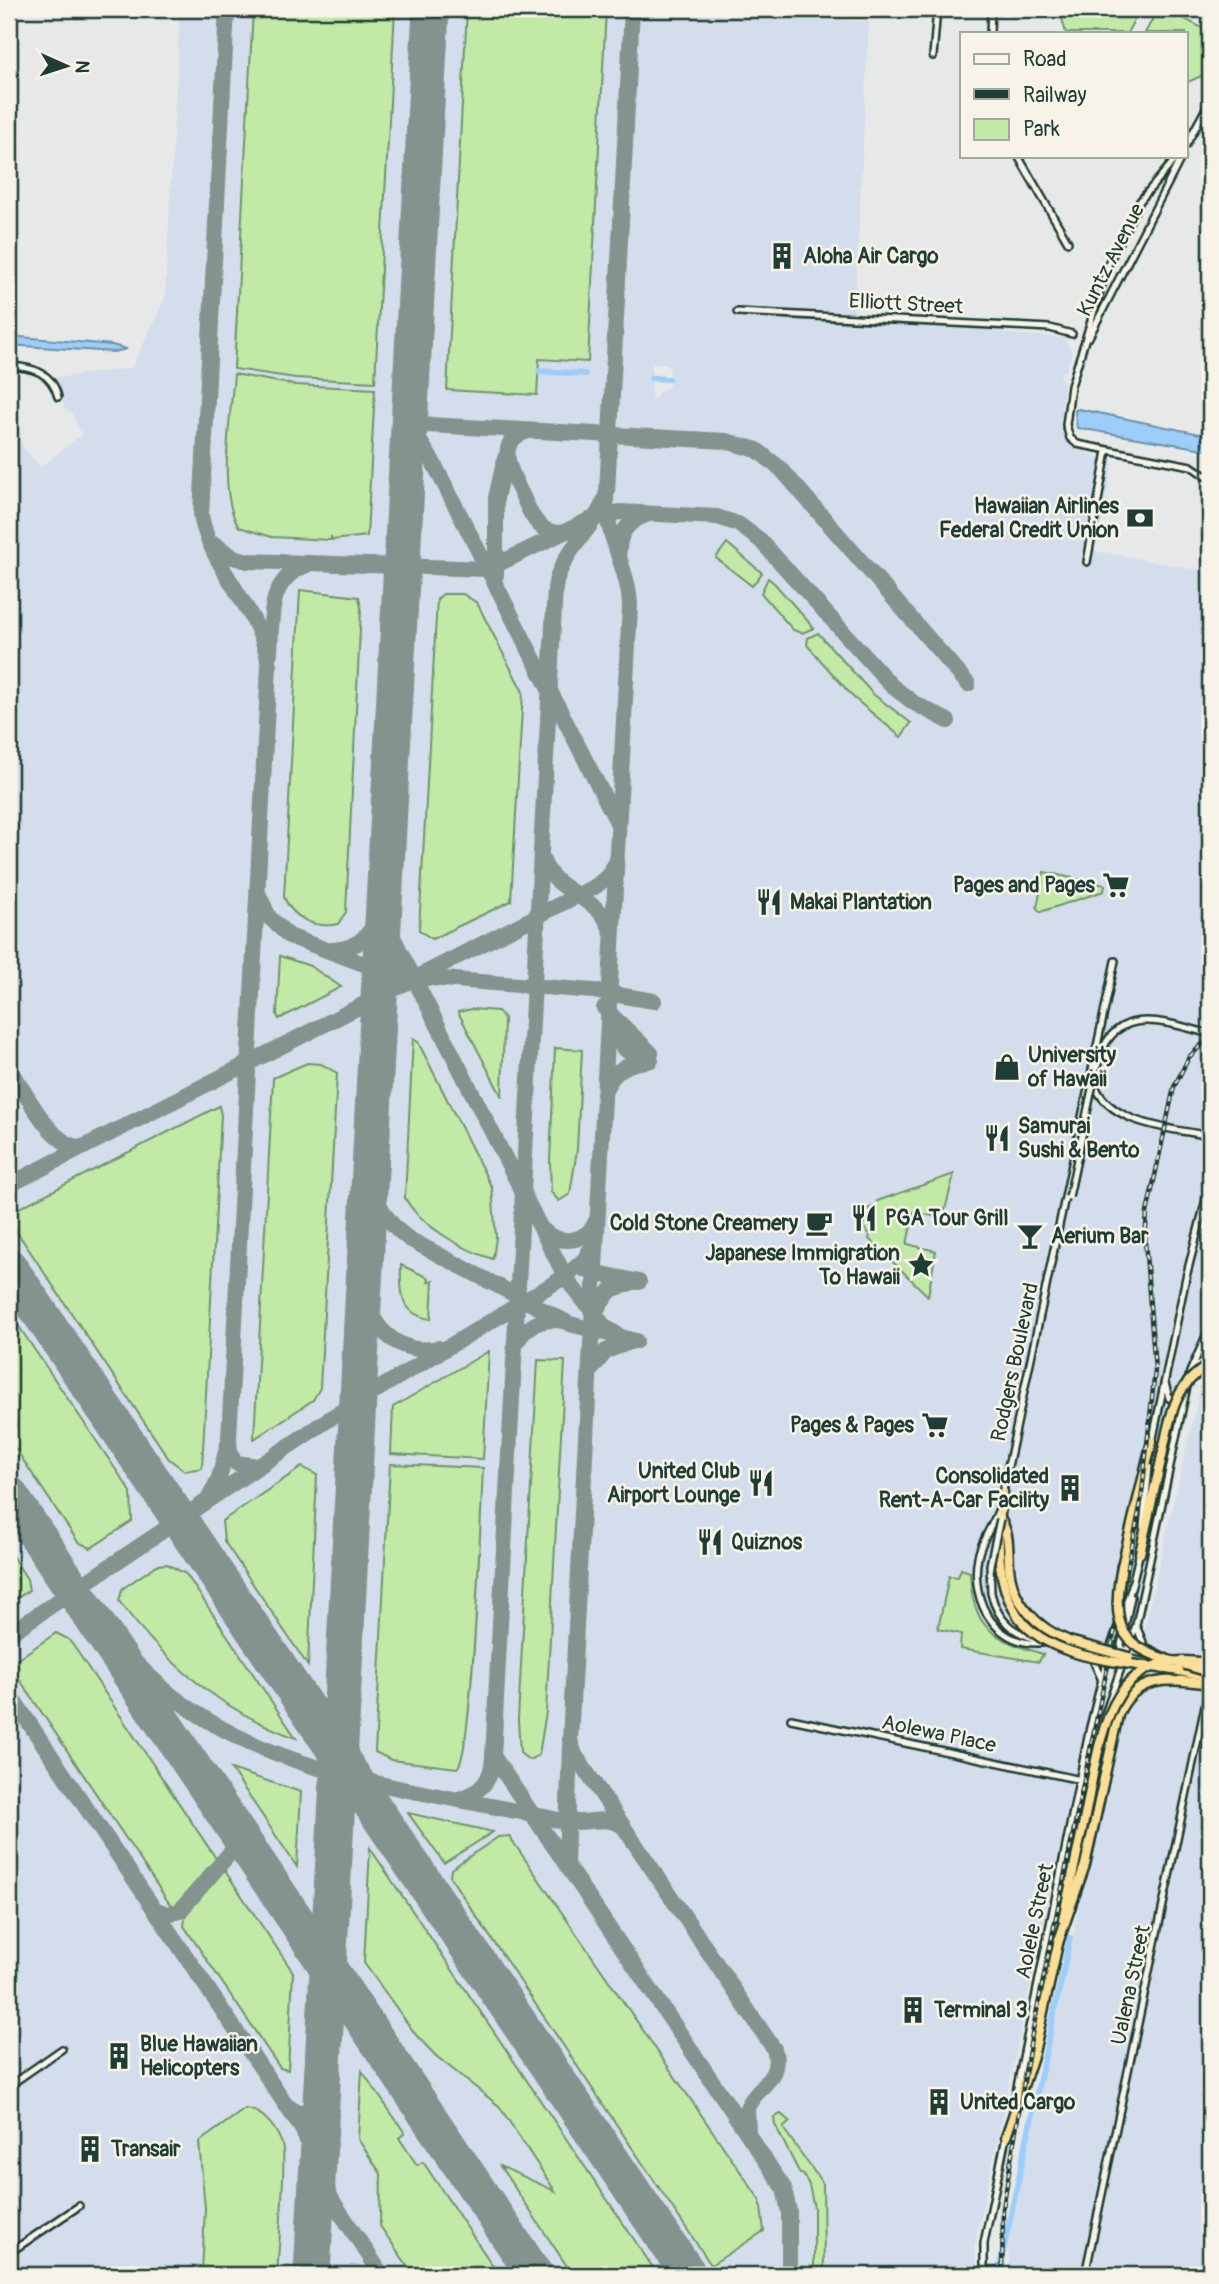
<svg xmlns="http://www.w3.org/2000/svg" width="1219" height="2284" viewBox="0 0 1219 2284" font-family="Pangolin,sans-serif">
	<style>
		.built { fill: #d4ddeb; fill-rule: evenodd }
		.green { fill: #c2eaa6; stroke: #70946d; stroke-width: 2 }
		.water { fill: #9dcdf9; stroke: #6b93aa; stroke-width: 2 }
		.lines { fill: none; stroke-linecap: round; stroke-linejoin: round }
		.canal { stroke: #9dcdf9; stroke-width: 6 }
		.taxiway { stroke: #83938e; stroke-width: 16 }
		.runway { stroke: #83938e; stroke-width: 37 }
		.minor-casing { stroke: #1f3d34; stroke-width: 10 }
		.highway-casing { stroke: #1f3d34; stroke-width: 13 }
		.minor { stroke: #f7f3e8; stroke-width: 5 }
		.highway { stroke: #fcde96; stroke-width: 8 }
		.rail-casing { stroke: #1f3d34; stroke-width: 4.5 }
		.rail { stroke: #f7f3e8; stroke-width: 2; stroke-dasharray: 5; stroke-linecap: butt }
		.minor-bridge-casing { stroke: #1f3d34; stroke-width: 10; stroke-linecap: butt }
		.highway-bridge-casing { stroke: #1f3d34; stroke-width: 13; stroke-linecap: butt }
		.minor-bridge { stroke: #f7f3e8; stroke-width: 5 }
		.highway-bridge { stroke: #fcde96; stroke-width: 8 }
		.labels { text-anchor: middle; dominant-baseline: central; stroke-width: 5; stroke-linejoin: round; paint-order: stroke }
		.poi-label { font-size: 21px; font-weight: bold; fill: #1f3d34; stroke: #f7f3e8; text-anchor: start }
		.street-label { font-size: 21px; fill: #1f3d34; stroke: #f7f3e8 }
	</style>
	<rect width="100%" height="100%" fill="#e7e9e9"/>
	<filter id="ink" filterUnits="userSpaceOnUse"><feTurbulence type="fractalNoise" baseFrequency=".0143" numOctaves="2"/><feDisplacementMap in="SourceGraphic" scale="14" xChannelSelector="R" yChannelSelector="G"/><feConvolveMatrix kernelMatrix="1 2 1 2 8 2 1 2 1" color-interpolation-filters="sRGB"/></filter>
	<g filter="url(#ink)">
		<g class="built">
			<path d="M180,9H690L691,13L869,22L854,322L1003,330V333L1064,338L1072,353L1066,372L1062,371L1060,378L1064,382L1061,426L1064,434L1073,447L1113,463L1095,551L1210,572V1344L1192,1391L1142,1626L1096,1683L1088,1714L974,2249L979,2275H11L9,2273V445L15,441L18,446L21,444L40,467L82,435L72,413L65,410L55,378L132,368L165,298ZM652,364H666L670,370L669,387L658,393L657,398H651Z"/>
			<path d="M1210,1381V2275H1010L1006,2220L1201,1385Z"/>
		</g>
		<g class="green">
			<path d="M253,9H395L375,382L296,378L234,369Z"/>
			<path d="M467,9H606L588,362L539,359L537,395L447,390Z"/>
			<path d="M1059,9H1140L1127,33H1066Z"/>
			<path d="M1158,9H1166L1210,32V70L1208,73L1186,83V33H1145Z"/>
			<path d="M234,374L295,385L375,389L367,536L332,540L331,536V540L272,537L239,527C217,494 231,414 234,374Z"/>
			<path d="M727,543L762,573L752,586L716,558Z"/>
			<path d="M768,578L775,584L814,628L802,633L793,630L761,593Z"/>
			<path d="M300,590L359,597L361,608L346,912L338,924C316,929 293,919 284,897Z"/>
			<path d="M443,594H463L477,603L523,692L511,901L432,939L419,930L437,599Z"/>
			<path d="M818,633L873,694L911,723L901,737L854,698L807,645L808,638Z"/>
			<path d="M1044,872L1105,885L1104,891L1040,912L1037,908Z"/>
			<path d="M280,956L310,966L341,987L279,1019L277,1014Z"/>
			<path d="M472,1009L498,1011L504,1018L502,1097L458,1012Z"/>
			<path d="M413,1039L418,1042L492,1188L496,1238L493,1259C463,1250 420,1225 405,1198Z"/>
			<path d="M555,1048L582,1050L577,1150L570,1194L559,1201L551,1192L550,1161Z"/>
			<path d="M307,1063L321,1064L337,1073L320,1388L313,1400L254,1439L273,1078Z"/>
			<path d="M219,1106L221,1115L202,1468L185,1471L169,1459L9,1220V1213Z"/>
			<path d="M954,1174L943,1218L914,1212L907,1244L936,1251L928,1296L869,1239L870,1234L863,1228L867,1209L876,1206L877,1201Z"/>
			<path d="M401,1265L429,1278L428,1282L433,1280L431,1319C400,1315 400,1291 401,1265Z"/>
			<path d="M9,1312L131,1492L132,1521L91,1548L78,1542L9,1439Z"/>
			<path d="M489,1351L483,1459L391,1454L393,1407Z"/>
			<path d="M538,1360L565,1361L546,1712L539,1755L529,1760L520,1753L518,1719Z"/>
			<path d="M390,1464L483,1468C481,1504 473,1758 457,1768L391,1760L375,1752Z"/>
			<path d="M302,1467L317,1475L308,1666L224,1541L222,1521Z"/>
			<path d="M9,1551L27,1579L29,1590L9,1604Z"/>
			<path d="M167,1564L186,1574L296,1738C223,1712 165,1663 119,1601L122,1589L157,1565Z"/>
			<path d="M961,1569L970,1572C972,1630 994,1639 1043,1654L1039,1662L960,1649L961,1634L938,1629L949,1576L958,1577Z"/>
			<path d="M56,1633L68,1639L75,1648L217,1860L175,1906L169,1903L12,1668V1663Z"/>
			<path d="M231,1769L301,1792L297,1867Z"/>
			<path d="M408,1813L493,1832L444,1863Z"/>
			<path d="M509,1836L760,2200L764,2231L711,2265L450,1877L451,1869L498,1837Z"/>
			<path d="M370,1848L658,2275H573L500,2166L555,2191L499,2106L436,2056L416,2035L364,1963Z"/>
			<path d="M223,1868L293,1972L288,2070L280,2068L184,1926L186,1912Z"/>
			<path d="M362,2071L405,2133L399,2138L417,2165L423,2162L499,2275H414L380,2226L381,2174L358,2139Z"/>
			<path d="M245,2109C263,2110 276,2128 282,2144C287,2156 278,2255 277,2275H202L205,2208L199,2142Z"/>
			<path d="M781,2114L790,2122L783,2128L823,2184L824,2270L814,2269V2208L809,2185L803,2174H800L775,2125L774,2117Z"/>
		</g>
		<g class="water">
			<path d="M9,336L112,345L127,349L114,352L9,345Z"/>
			<path d="M1079,409L1210,436V450L1077,428L1075,410Z"/>
		</g>
		<g class="lines">
			<g class="canal">
				<path d="M539,371L585,374"/>
				<path d="M651,378L668,379"/>
				<path d="M998,2275L1070,1938"/>
			</g>
			<g class="taxiway">
				<path d="M227,9L201,515C209,566 263,613 269,666L229,1438L230,1453L236,1463L258,1466"/>
				<path d="M632,9L607,492C598,527 560,551 555,588L493,1756L784,2188L789,2212V2275"/>
				<path d="M409,424L726,441L757,450L781,469L968,684"/>
				<path d="M409,424L433,462L617,822"/>
				<path d="M528,431C493,441 511,473 522,495C528,507 532,520 543,528C550,533 556,534 564,532"/>
				<path d="M606,498C605,535 629,569 630,606L570,1740L575,1755L774,2049C783,2078 757,2086 747,2108L748,2133"/>
				<path d="M216,545L233,557L248,561L488,569L589,520L619,512L717,517L738,524L760,540L892,686L914,703L948,721"/>
				<path d="M619,550C619,531 631,519 649,514"/>
				<path d="M496,575V498L505,458"/>
				<path d="M270,653C272,618 267,579 307,565"/>
				<path d="M542,858C553,895 601,895 611,931"/>
				<path d="M385,894L386,919L394,939L567,1280L605,1327L623,1338"/>
				<path d="M259,895L269,917L289,936L393,975L594,991L654,1001"/>
				<path d="M332,950C362,949 375,930 382,903"/>
				<path d="M604,1008L651,1053"/>
				<path d="M609,1027L624,1049L651,1060"/>
				<path d="M9,1067C24,1090 52,1149 82,1147"/>
				<path d="M605,1090C613,1071 628,1062 648,1061"/>
				<path d="M371,1161C372,1195 381,1219 409,1239L570,1324L636,1341"/>
				<path d="M9,1185L596,886L607,877L616,862"/>
				<path d="M543,1230C560,1247 589,1242 597,1219"/>
				<path d="M585,1270L639,1282"/>
				<path d="M364,1284C367,1324 396,1357 438,1348"/>
				<path d="M593,1314L611,1290L633,1282"/>
				<path d="M515,1346C524,1326 542,1317 562,1321"/>
				<path d="M591,1370L606,1351L630,1342"/>
				<path d="M209,1498L219,1478L228,1444"/>
				<path d="M83,1604C110,1636 138,1668 171,1695C271,1774 405,1788 526,1813C541,1816 557,1821 573,1822C592,1823 607,1815 624,1827"/>
				<path d="M9,1634L332,1417L566,1276L584,1260L594,1243"/>
				<path d="M9,1693L302,2129L332,2200L382,2275"/>
				<path d="M459,1799C482,1792 492,1780 493,1756"/>
				<path d="M566,1864L570,1746"/>
				<path d="M154,1909L167,1914L180,1911L242,1839"/>
				<path d="M286,2105L299,2113L315,2107L320,2095L323,2064"/>
			</g>
			<g class="runway">
				<path d="M9,1267L689,2275"/>
				<path d="M9,1494L535,2275"/>
				<path d="M312,2275L431,9"/>
			</g>
			<defs>
				<g id="minor">
					<path d="M990,33L991,9"/>
					<path d="M933,56L937,9"/>
					<path d="M1186,145L1210,101"/>
					<path d="M1018,156L1068,242"/>
					<path d="M1178,156L1140,201L1109,262L1071,386L1066,425L1070,438L1077,444L1191,466L1210,479"/>
					<path d="M737,312L1050,328L1072,334"/>
					<path d="M1089,337L1182,156"/>
					<path d="M9,366C32,367 52,372 58,397"/>
					<path d="M1087,562L1107,451"/>
					<path d="M1097,1067C1111,1002 1162,1021 1210,1034"/>
					<path d="M1094,1083C1109,1126 1173,1128 1210,1136"/>
					<path d="M1192,1370L1210,1356"/>
					<path d="M1165,1383L1169,1398L1177,1404"/>
					<path d="M1152,1443L1186,1277L1210,1184"/>
					<path d="M1002,1495L1115,961"/>
					<path d="M998,1511C992,1527 981,1541 978,1557C969,1603 998,1651 1048,1642"/>
					<path d="M1143,1527L1149,1467"/>
					<path d="M991,1593C998,1622 1013,1633 1041,1641"/>
					<path d="M1137,1628L1145,1647L1167,1658"/>
					<path d="M1068,1647L1110,1656"/>
					<path d="M1125,1655L1121,1645L1131,1597"/>
					<path d="M1092,1658L1101,1678"/>
					<path d="M1126,1658L1151,1663"/>
					<path d="M791,1719L1081,1780"/>
					<path d="M1083,1777L1136,1625L1190,1372L1210,1327"/>
					<path d="M9,2086L62,2049"/>
					<path d="M1013,2107L1090,1727L1108,1655L1131,1589L1140,1551"/>
					<path d="M9,2253L79,2206"/>
					<path d="M984,2275V2243L1006,2137"/>
					<path d="M1085,2275L1206,1701"/>
				</g>
				<g id="highway">
					<path d="M1210,1232V1251"/>
					<path d="M1003,1492C996,1535 994,1589 1024,1624"/>
					<path d="M1000,1519C1010,1533 1008,1550 1009,1567C1012,1603 1037,1628 1069,1641"/>
					<path d="M1140,1553L1162,1456"/>
					<path d="M1122,1566L1152,1441"/>
					<path d="M1179,1671L1210,1677"/>
					<path d="M1063,1919L1082,1830"/>
					<path d="M1058,1943L1085,1865L1118,1715C1135,1673 1173,1679 1210,1684"/>
					<path d="M1006,2137L1034,2053L1059,1939"/>
				</g>
			</defs>
			<use href="#minor" class="minor-casing"/>
			<use href="#highway" class="highway-casing"/>
			<use href="#minor" class="minor"/>
			<use href="#highway" class="highway"/>
			<defs>
				<path id="rail" d="M1002,2275L1003,2208L1031,2039L1141,1502L1155,1370L1145,1241L1147,1213L1174,1087L1189,1057L1210,1037"/>
			</defs>
			<use href="#rail" class="rail-casing"/>
			<use href="#rail" class="rail"/>
			<defs>
				<g id="minor-bridge">
					<path d="M1069,1197L1096,1070"/>
					<path d="M991,1593L990,1565L1000,1519"/>
				</g>
				<g id="highway-bridge">
					<path d="M1162,1456C1170,1418 1173,1384 1210,1365"/>
					<path d="M1122,1566C1105,1651 1139,1651 1210,1672"/>
					<path d="M1024,1624C1061,1662 1129,1662 1179,1671"/>
					<path d="M1069,1641L1129,1657"/>
					<path d="M1082,1830C1100,1753 1100,1641 1210,1664"/>
				</g>
			</defs>
			<use href="#minor-bridge" class="minor-bridge-casing"/>
			<use href="#highway-bridge" class="highway-bridge-casing"/>
			<use href="#minor-bridge" class="minor-bridge"/>
			<use href="#highway-bridge" class="highway-bridge"/>
		</g>
	</g>
	<defs>
		<symbol id="building-bare" viewBox="-9 -9 18 18"><path d="M-4-6H4V6H1V3H-1V6H-4ZM-2.5-4.3h1.7v1.8h-1.7ZM.8-4.3h1.7v1.8H.8ZM-2.5-1h1.7V.8h-1.7ZM.8-1h1.7V.8H.8Z" fill="#1f3d34" stroke="#f7f3e8" stroke-width="2.5" paint-order="stroke"/></symbol>
		<symbol id="bank-bare" viewBox="-9 -9 18 18"><path d="M-6-4H6V4H-6ZM0-2.3a2.3 2.3 0 1 0 0 4.6a2.3 2.3 0 1 0 0-4.6Z" fill="#1f3d34" stroke="#f7f3e8" stroke-width="2.5" paint-order="stroke"/></symbol>
		<symbol id="supermarket-bare" viewBox="-9 -9 18 18"><path d="M-6-5.5h2.5l.6 2H6L4.5 2H-2.5L-4.4-4H-6ZM-1.5 3.2a1.3 1.3 0 1 0 .1 0ZM3 3.2a1.3 1.3 0 1 0 .1 0Z" fill="#1f3d34" stroke="#f7f3e8" stroke-width="2.5" paint-order="stroke"/></symbol>
		<symbol id="restaurant-bare" viewBox="-9 -9 18 18"><path d="M-5-6h1v4h1v-4h1v4h1v-4h1v5L-1.5 .5V6h-2V.5L-5-1ZM5-6V6H3V1.5H1.5Q1.5-4 5-6Z" fill="#1f3d34" stroke="#f7f3e8" stroke-width="2.5" paint-order="stroke"/></symbol>
		<symbol id="shop-bare" viewBox="-9 -9 18 18"><path d="M-5-2.5h2.3a2.7 3.5 0 0 1 5.4 0H5L5.5 6h-11ZM-1.5-2.5h3a1.5 2.3 0 0 0-3 0Z" fill="#1f3d34" stroke="#f7f3e8" stroke-width="2.5" paint-order="stroke"/></symbol>
		<symbol id="cafe-bare" viewBox="-9 -9 18 18"><path d="M-5.5-4.5H6V0H3Q3 3.5 0 3.5H-2.5Q-5.5 3.5-5.5 0ZM3-3.2v2h1.7v-2ZM-6 4.5H4V6H-6Z" fill="#1f3d34" stroke="#f7f3e8" stroke-width="2.5" paint-order="stroke"/></symbol>
		<symbol id="bar-bare" viewBox="-9 -9 18 18"><path d="M-6-5H6L.8 .8V4.5H3.5V6h-7V4.5H-.8V.8Z" fill="#1f3d34" stroke="#f7f3e8" stroke-width="2.5" paint-order="stroke"/></symbol>
		<symbol id="sight-bare" viewBox="-9 -9 18 18"><path d="M0-6L1.8-2.2L6-1.7L2.9 1.2L3.7 5.4L0 3.3L-3.7 5.4L-2.9 1.2L-6-1.7L-1.8-2.2Z" fill="#1f3d34" stroke="#f7f3e8" stroke-width="2.5" paint-order="stroke"/></symbol>
	</defs>
	<g fill-rule="evenodd">
		<use href="#building-bare" x="763" y="237" width="38" height="38"/>
		<use href="#bank-bare" x="1121" y="499" width="38" height="38"/>
		<use href="#supermarket-bare" x="1097" y="866" width="38" height="38"/>
		<use href="#restaurant-bare" x="750" y="883" width="38" height="38"/>
		<use href="#shop-bare" x="988" y="1048" width="38" height="38"/>
		<use href="#restaurant-bare" x="978" y="1119" width="38" height="38"/>
		<use href="#restaurant-bare" x="845" y="1199" width="38" height="38"/>
		<use href="#cafe-bare" x="800" y="1204" width="38" height="38"/>
		<use href="#bar-bare" x="1011" y="1217" width="38" height="38"/>
		<use href="#sight-bare" x="902" y="1246" width="38" height="38"/>
		<use href="#supermarket-bare" x="916" y="1406" width="38" height="38"/>
		<use href="#restaurant-bare" x="742" y="1464" width="38" height="38"/>
		<use href="#building-bare" x="1051" y="1469" width="38" height="38"/>
		<use href="#restaurant-bare" x="691" y="1523" width="38" height="38"/>
		<use href="#building-bare" x="894" y="1991" width="38" height="38"/>
		<use href="#building-bare" x="100" y="2037" width="38" height="38"/>
		<use href="#building-bare" x="920" y="2083" width="38" height="38"/>
		<use href="#building-bare" x="71" y="2130" width="38" height="38"/>
	</g>
	<g class="labels">
		<g class="poi-label">
			<text x="803" y="256">Aloha Air Cargo</text>
			<text x="1119" y="506" text-anchor="end">Hawaiian Airlines<tspan x="1119" dy="24">Federal Credit Union</tspan></text>
			<text x="1095" y="885" text-anchor="end">Pages and Pages</text>
			<text x="790" y="902">Makai Plantation</text>
			<text x="1028" y="1055">University<tspan x="1028" dy="24">of Hawaii</tspan></text>
			<text x="1018" y="1126">Samurai<tspan x="1018" dy="24">Sushi &amp; Bento</tspan></text>
			<text x="885" y="1218">PGA Tour Grill</text>
			<text x="798" y="1223" text-anchor="end">Cold Stone Creamery</text>
			<text x="1051" y="1236">Aerium Bar</text>
			<text x="900" y="1253" text-anchor="end">Japanese Immigration<tspan x="900" dy="24">To Hawaii</tspan></text>
			<text x="914" y="1425" text-anchor="end">Pages &amp; Pages</text>
			<text x="740" y="1471" text-anchor="end">United Club<tspan x="740" dy="24">Airport Lounge</tspan></text>
			<text x="1049" y="1476" text-anchor="end">Consolidated<tspan x="1049" dy="24">Rent-A-Car Facility</tspan></text>
			<text x="731" y="1542">Quiznos</text>
			<text x="934" y="2010">Terminal 3</text>
			<text x="140" y="2044">Blue Hawaiian<tspan x="140" dy="24">Helicopters</tspan></text>
			<text x="960" y="2102">United Cargo</text>
			<text x="111" y="2149">Transair</text>
		</g>
		<g class="street-label">
			<text transform="translate(1111 260) rotate(-63)">Kuntz Avenue</text>
			<text transform="translate(906 304) rotate(3)">Elliott Street</text>
			<text transform="translate(1015 1362) rotate(-78)">Rodgers Boulevard</text>
			<text transform="translate(939 1734) rotate(12)">Aolewa Place</text>
			<text transform="translate(1035 1921) rotate(-78)">Aolele Street</text>
			<text transform="translate(1131 1985) rotate(-78)">Ualena Street</text>
		</g>
	</g>
	<rect width="1219" height="2284" fill="none" stroke="#f7f3e8" stroke-width="35"/>
	<rect x="18" y="18" width="1184" height="2249" fill="none" stroke="#1f3d34" stroke-width="2.5" filter="url(#ink)"/>
	<rect x="960" y="32" width="228" height="126" fill="#f7f3e8" stroke="#a1aaa0" stroke-width="2"/>
	<rect x="974" y="54" width="35" height="10" fill="#f7f3e8" stroke="#a1aaa0" stroke-width="2"/>
	<text x="1023" y="66" font-size="21" fill="#1f3d34">Road</text>
	<rect x="974" y="89" width="35" height="10" fill="#1f3d34" stroke="#a1aaa0" stroke-width="2"/>
	<text x="1023" y="102" font-size="21" fill="#1f3d34">Railway</text>
	<rect x="974" y="119" width="35" height="21" fill="#c2eaa6" stroke="#a1aaa0" stroke-width="2"/>
	<text x="1023" y="136" font-size="21" fill="#1f3d34">Park</text>
	<g transform="translate(66 66) rotate(93)" stroke="#f7f3e8" stroke-width="5" paint-order="stroke">
	<path d="M0-5L12 26L0 18L-12 26Z" fill="#1f3d34"/>
	<text y="-10" font-size="19" font-weight="bold" text-anchor="middle" fill="#1f3d34">N</text>
	</g>
</svg>
